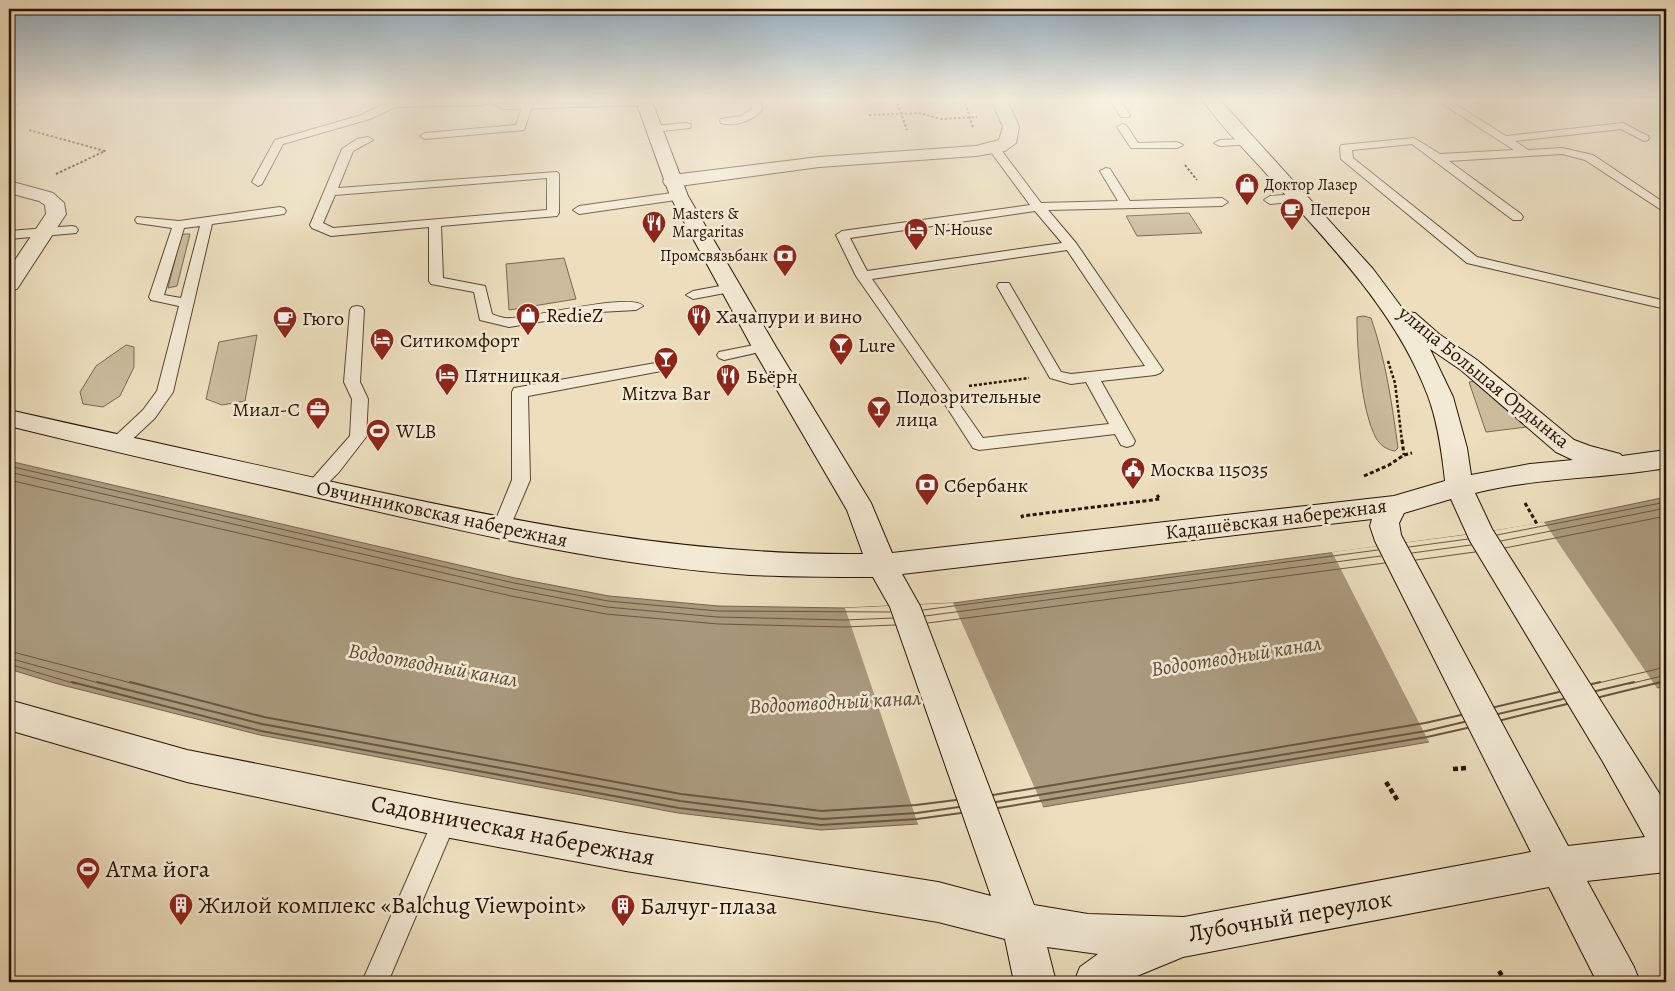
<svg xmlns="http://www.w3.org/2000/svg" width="1675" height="991" viewBox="0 0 1675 991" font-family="Alegreya,serif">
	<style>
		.green { fill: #cbbc9e; stroke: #796850 }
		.water { fill: #aa9a7e; stroke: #76644c }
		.pier { fill: #eddfbe }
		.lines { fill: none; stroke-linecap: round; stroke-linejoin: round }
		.shore-far1 { stroke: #685640; stroke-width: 1 }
		.shore { stroke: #685640; stroke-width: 2 }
		.lane-casing { stroke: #584630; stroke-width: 2 }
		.street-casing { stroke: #584630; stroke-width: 2 }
		.secondary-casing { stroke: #271301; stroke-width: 2 }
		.path-far3 { stroke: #271301; stroke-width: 2; stroke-dasharray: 2.5 2; stroke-linecap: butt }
		.path-far2 { stroke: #271301; stroke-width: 2.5; stroke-dasharray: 3 2; stroke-linecap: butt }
		.path-far1 { stroke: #271301; stroke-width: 3; stroke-dasharray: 4 2.5; stroke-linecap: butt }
		.path { stroke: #271301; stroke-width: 4.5; stroke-dasharray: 5 3; stroke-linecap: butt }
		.lane { fill: #f3ead5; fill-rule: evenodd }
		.street { fill: #f3ead5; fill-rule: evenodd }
		.secondary { fill: #f3ead5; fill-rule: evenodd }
		.labels { text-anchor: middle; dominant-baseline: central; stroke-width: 5; stroke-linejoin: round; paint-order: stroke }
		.far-poi-label { font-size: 16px; fill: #271301; stroke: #f3ead5; text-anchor: start }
		.poi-label { font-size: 20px; fill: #271301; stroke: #f3ead5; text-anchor: start }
		.street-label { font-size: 20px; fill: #271301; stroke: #f3ead5 }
		.water-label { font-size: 21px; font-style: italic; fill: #5b4933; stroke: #f3ead5 }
		.near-street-label { font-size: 24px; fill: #271301; stroke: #f3ead5 }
		.near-poi-label { font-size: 24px; fill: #271301; stroke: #f3ead5; text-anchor: start }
	</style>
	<rect width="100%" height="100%" fill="#eddfbe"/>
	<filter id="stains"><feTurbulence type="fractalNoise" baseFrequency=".004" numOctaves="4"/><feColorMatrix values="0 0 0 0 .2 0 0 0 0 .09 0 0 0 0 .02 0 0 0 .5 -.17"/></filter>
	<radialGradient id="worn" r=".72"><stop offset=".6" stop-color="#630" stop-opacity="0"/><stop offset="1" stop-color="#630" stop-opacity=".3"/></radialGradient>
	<g class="green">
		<path d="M1189,213L1202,233L1137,236L1126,216Z"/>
		<path d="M184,234H190L177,286L168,288L181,236Z"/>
		<path d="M564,258L576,299L509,310L506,264Z"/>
		<path d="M1364,316L1371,318C1386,361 1392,404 1398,448L1395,451C1387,450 1380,445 1376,438C1361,410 1357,349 1357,317Z"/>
		<path d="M257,335L245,401L222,405L206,399L219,342Z"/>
		<path d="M126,345L134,347V367L120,396L103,407L83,404L80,392L96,366Z"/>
		<path d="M1477,381L1527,427L1486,432L1469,382Z"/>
	</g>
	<path class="water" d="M9,461L515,578L609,596L718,606L845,608L953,603L1480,533L1537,524L1666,497V686L1429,742L1043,807L918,824L821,830L678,813L260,735L58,684L9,669Z"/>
	<g class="pier">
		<path d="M1544,522L1659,691L1430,744L1332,552L1480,533Z"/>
		<path d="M953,603L1044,809L919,827L845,608Z"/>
	</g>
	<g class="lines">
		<g class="shore-far1">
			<path d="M9,466L514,583L608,601L718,611L890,612"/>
			<path d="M9,472L513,589L607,607L717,617L845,620L893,618"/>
			<path d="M9,480L511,596L606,614L718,624L844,627L895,625"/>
			<path d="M1497,535L1666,502"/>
			<path d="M1501,541L1666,508"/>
			<path d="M1409,547L1468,539"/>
			<path d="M1505,548L1666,516"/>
			<path d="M1412,553L1471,545"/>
			<path d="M1416,560L1475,552"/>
			<path d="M923,610L1378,550"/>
			<path d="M925,616L1381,556"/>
			<path d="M928,623L1385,563"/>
			<path d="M9,651L135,684"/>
			<path d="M9,658L102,684"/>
			<path d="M9,664L76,684"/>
			<path d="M1594,684L1666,667"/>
			<path d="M1629,684L1666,675"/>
			<path d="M1656,684L1666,681"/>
		</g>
		<g class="shore">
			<path d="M72,682L261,731L679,808L821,825L917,819L961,813"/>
			<path d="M97,682L262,724L680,801L822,819L917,813L959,807"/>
			<path d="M130,682L264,717L681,794L822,811L916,805L956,800"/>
			<path d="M1592,684L1600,682"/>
			<path d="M1596,691L1634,682"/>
			<path d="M1600,697L1661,682"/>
			<path d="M1495,707L1559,692"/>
			<path d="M1498,714L1563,699"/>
			<path d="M1502,720L1567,704"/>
			<path d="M993,795L1425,723L1461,715"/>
			<path d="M996,802L1426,731L1464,722"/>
			<path d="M998,808L1427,737L1467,728"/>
		</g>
		<defs>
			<g id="lane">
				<path d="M392,99H402L401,101L500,99L484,105L395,107L370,119L283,144L262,184L258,186L252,182L275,140L362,115Z"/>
				<path d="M750,99H760L762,110C752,121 736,127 721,123L720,121L721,119L741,116L752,109Z"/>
				<path d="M1109,99H1119L1130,115L1129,117H1121Z"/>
				<path d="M1435,99H1447L1506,136L1623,123L1648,136L1649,138L1648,140L1644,141L1621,129L1515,141L1528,150L1562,148L1593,155L1666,204V213L1585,160L1562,154L1449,161L1521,214L1523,217L1521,220H1513L1412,144L1352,150L1353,158L1477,257L1666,301V309L1467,263L1341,159L1340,147L1342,145L1414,138L1440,154L1514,150Z"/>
				<path d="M528,101L533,104L524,130L425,139L420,136L425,133L516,125L523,104Z"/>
				<path d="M686,123L690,124L691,126L690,128L653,132L648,129L653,126Z"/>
				<path d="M1122,124L1126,125L1138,143L1177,142L1183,145L1177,148H1131L1117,127Z"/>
				<path d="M368,137L373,140L353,151L338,188L557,172L559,174V213L557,216L441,226L443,278L485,286L492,314C497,316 504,319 510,318C531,318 632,292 643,306L636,310L599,312L509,327L480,320L474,292L431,284L429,281V227L331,236L312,228L310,225L342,149L357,139ZM547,178V210L333,228L323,223L335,195Z"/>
				<path d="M1247,139L1251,140L1253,142L1251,144L1220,146L1214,143L1220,140Z"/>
				<path d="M994,145L998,146L1041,203L1118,201L1100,171L1106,168L1110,169L1130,201L1222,198L1228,202L1222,206L1048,210L1076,243L1163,370L1160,373L1155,375L1101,381L1135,441L1133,445L1127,447L1121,445L1115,434L979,450L973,448L937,392L856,276L836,235L842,231L1030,205L988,148ZM1035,211L1062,243L867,271L850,238ZM1067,250L1145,366L1071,374L1061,372L1009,283H999L997,286L1050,378L1071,384L1086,382L1109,424L983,438L872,279Z"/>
				<path d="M679,192L683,193L685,196L683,199L579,214L573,210L579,206Z"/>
				<path d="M1297,194L1303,198L1301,201L1270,204L1264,200L1270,196Z"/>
				<path d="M280,207L284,208L286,211L284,214L212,224L173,392L155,418L123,448L117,450L111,448L109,444L111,440L143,410L157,391L179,306L151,300L149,297L172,228L137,223L135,220L137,217L179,221ZM200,226L181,298L164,295L184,228Z"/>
				<path d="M72,226L76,227L78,230L76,233L9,239V231Z"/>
				<path d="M731,284L738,288L736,291L693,299L686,295L693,291Z"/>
				<path d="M357,306L362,307L364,310L360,382L368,399L366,437L339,472L320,491L314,493L308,491L305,487L350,436L352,399L344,382L350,310L352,307Z"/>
				<path d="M764,343L769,344L771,347L769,350L724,360L719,358L717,355L719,352Z"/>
				<path d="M667,361L672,363L675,366L672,369L528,396L530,480L507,534L501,536L495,534L492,529L512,480V392L514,388Z"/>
				<path d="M445,808L453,811L457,819L388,982H362L437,811Z"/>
			</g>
			<g id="street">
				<path d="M487,99H650L651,100L649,103L643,105L504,109L489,102Z"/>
				<path d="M991,99H1007L1019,127L1016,143L1005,151L976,156L819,167L672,187L665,185L663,181L665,177L672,175L819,157L976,146L999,140L1003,127Z"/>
				<path d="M9,181L53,193L64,203L66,214L17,289L9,290V269L46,214L45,205L39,201L9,193Z"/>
			</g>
			<path id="secondary" d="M635,99H651L688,196L776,347L871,503L892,553L1394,496L1445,481C1442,453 1438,423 1428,396C1395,308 1325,240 1264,171C1243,148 1220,125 1202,99H1219L1373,269L1405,312L1415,313L1439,334L1477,360L1574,440L1590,446L1620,454L1622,456L1666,450V468C1603,479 1538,477 1475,493L1492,529L1666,804V872L1587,881L1634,967L1640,982H1597L1549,887L1183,957L1137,976L1129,982H1074L1080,967L1098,954L1047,947L1056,982H1014L1005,939L938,922L626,871L445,837L187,782L9,730V700L187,750L445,801L626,833L938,882L991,896L890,607L873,577C832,577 791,577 750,575C607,566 466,532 328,500C221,476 115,452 9,426V410C118,435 228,458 337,483C511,521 684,556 863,554L847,510L752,347L670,196ZM1430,349L1461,370L1556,452L1573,460L1530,464L1471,475L1467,448L1453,397ZM1451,499L1470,541L1603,762L1645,837L1568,846L1401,535L1399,523L1404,513ZM1372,519L1370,526L1375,541L1531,852L1184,917L1088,914L1034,905L920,606L902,574Z"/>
		</defs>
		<use href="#lane" class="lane-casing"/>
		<use href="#street" class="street-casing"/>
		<use href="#secondary" class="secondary-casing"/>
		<g class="path-far3">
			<path d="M896,99L907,130"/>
			<path d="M964,99L973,128"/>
			<path d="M9,111L25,99"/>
			<path d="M869,115L919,113L941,119L977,117"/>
			<path d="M29,130L105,151L56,174"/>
			<path d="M1185,165L1197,180"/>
		</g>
		<g class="path-far2">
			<path d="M1388,361L1395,383L1402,441"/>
			<path d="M969,386L1029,378"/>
		</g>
		<g class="path-far1">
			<path d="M1402,440L1404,455"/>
			<path d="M1364,476L1389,465L1404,455L1412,453"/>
			<path d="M1525,503L1537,524"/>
			<path d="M1023,518L1022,516L1160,499L1157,495"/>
		</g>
		<g class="path">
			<path d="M1453,769L1467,768"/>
			<path d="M1386,782L1398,801"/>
			<path d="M1499,971L1506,982"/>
		</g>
		<use href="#lane" class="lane"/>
		<use href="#street" class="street"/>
		<use href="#secondary" class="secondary"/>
	</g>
	<linearGradient id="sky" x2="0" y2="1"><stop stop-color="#8faabe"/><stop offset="0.42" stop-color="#f7f1e2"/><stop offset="1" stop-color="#f7f1e2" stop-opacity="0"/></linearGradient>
	<rect width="1675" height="238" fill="url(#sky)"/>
	<defs>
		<symbol id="shop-pin" viewBox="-11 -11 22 30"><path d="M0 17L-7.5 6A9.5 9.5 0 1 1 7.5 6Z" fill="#8f2418" stroke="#f3ead5"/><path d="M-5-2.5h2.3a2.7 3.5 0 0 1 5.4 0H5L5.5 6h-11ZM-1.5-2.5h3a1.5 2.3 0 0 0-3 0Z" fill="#fff"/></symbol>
		<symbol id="cafe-pin" viewBox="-11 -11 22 30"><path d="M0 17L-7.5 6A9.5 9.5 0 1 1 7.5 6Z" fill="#8f2418" stroke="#f3ead5"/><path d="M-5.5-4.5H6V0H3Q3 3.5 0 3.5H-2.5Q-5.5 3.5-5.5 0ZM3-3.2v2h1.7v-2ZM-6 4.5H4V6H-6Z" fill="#fff"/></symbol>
		<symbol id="restaurant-pin" viewBox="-11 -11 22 30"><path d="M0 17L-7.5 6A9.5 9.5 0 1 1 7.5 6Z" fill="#8f2418" stroke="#f3ead5"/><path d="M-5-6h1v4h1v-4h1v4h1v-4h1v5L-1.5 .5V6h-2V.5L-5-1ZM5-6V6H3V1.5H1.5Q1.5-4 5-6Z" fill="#fff"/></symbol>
		<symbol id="hotel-pin" viewBox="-11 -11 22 30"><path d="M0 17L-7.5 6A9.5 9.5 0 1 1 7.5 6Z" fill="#8f2418" stroke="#f3ead5"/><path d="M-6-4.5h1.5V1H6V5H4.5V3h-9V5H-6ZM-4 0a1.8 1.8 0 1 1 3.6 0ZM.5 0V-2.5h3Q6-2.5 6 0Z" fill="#fff"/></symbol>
		<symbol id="bank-pin" viewBox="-11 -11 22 30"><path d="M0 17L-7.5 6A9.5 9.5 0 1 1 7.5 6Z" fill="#8f2418" stroke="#f3ead5"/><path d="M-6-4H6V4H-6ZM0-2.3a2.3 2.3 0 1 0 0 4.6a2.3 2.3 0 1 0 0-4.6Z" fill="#fff"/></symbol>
		<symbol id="bar-pin" viewBox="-11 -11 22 30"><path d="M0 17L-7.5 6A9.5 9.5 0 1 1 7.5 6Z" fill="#8f2418" stroke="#f3ead5"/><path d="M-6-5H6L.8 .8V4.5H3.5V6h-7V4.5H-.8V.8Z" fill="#fff"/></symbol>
		<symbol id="office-pin" viewBox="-11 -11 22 30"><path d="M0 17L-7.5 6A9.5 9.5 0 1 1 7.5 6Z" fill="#8f2418" stroke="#f3ead5"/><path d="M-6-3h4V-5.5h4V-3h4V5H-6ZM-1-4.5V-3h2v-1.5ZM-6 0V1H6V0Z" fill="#fff"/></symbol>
		<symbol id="stadium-pin" viewBox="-11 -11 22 30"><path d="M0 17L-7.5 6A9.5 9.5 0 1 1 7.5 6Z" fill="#8f2418" stroke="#f3ead5"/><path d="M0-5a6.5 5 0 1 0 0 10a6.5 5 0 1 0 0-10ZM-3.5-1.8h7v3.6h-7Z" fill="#fff"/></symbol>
		<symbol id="civic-pin" viewBox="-11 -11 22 30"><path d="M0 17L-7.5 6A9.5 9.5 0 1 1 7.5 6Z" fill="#8f2418" stroke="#f3ead5"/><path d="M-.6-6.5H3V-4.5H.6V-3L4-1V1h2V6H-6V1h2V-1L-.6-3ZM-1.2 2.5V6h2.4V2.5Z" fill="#fff"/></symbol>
		<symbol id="building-pin" viewBox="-11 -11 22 30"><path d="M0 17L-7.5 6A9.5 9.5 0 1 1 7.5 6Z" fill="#8f2418" stroke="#f3ead5"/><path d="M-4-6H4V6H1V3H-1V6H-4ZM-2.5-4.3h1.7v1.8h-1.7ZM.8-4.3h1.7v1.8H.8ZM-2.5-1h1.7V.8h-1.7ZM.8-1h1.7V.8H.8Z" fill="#fff"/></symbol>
	</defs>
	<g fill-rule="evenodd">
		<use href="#shop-pin" x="1233" y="171" width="28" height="38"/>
		<use href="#cafe-pin" x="1278" y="196" width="28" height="38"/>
		<use href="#restaurant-pin" x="640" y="209" width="28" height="38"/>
		<use href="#hotel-pin" x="902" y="216" width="28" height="38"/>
		<use href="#bank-pin" x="771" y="242" width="28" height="38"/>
		<use href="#shop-pin" x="514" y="301" width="28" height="38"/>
		<use href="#restaurant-pin" x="685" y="302" width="28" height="38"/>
		<use href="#cafe-pin" x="271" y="304" width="28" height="38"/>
		<use href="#hotel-pin" x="368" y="326" width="28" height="38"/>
		<use href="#bar-pin" x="827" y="331" width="28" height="38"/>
		<use href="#bar-pin" x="652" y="345" width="28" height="38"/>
		<use href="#hotel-pin" x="433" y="361" width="28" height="38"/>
		<use href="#restaurant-pin" x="714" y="362" width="28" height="38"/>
		<use href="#bar-pin" x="865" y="394" width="28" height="38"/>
		<use href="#office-pin" x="304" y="395" width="28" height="38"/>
		<use href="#stadium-pin" x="364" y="417" width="28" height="38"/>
		<use href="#civic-pin" x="1119" y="455" width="28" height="38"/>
		<use href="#bank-pin" x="913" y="471" width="28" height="38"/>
		<use href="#stadium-pin" x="74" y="855" width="28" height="38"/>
		<use href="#building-pin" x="167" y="891" width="28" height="38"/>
		<use href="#building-pin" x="609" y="892" width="28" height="38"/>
	</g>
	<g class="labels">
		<g class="far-poi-label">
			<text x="1264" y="185">Доктор Лазер</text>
			<text x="1310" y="210">Пеперон</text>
			<text x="672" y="214">Masters &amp;<tspan x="672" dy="18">Margaritas</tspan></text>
			<text x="934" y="230">N-House</text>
			<text x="768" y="256" text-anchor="end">Промсвязьбанк</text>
		</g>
		<g class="poi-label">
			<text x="546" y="315">RedieZ</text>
			<text x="716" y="316">Хачапури и вино</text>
			<text x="302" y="318">Гюго</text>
			<text x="400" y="340">Ситикомфорт</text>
			<text x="858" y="345">Lure</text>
			<text x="464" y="375">Пятницкая</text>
			<text x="746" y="376">Бьёрн</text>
			<text x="666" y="393" text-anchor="middle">Mitzva Bar</text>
			<text x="896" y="396">Подозрительные<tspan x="896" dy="23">лица</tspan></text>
			<text x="300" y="409" text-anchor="end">Миал-С</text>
			<text x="396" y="431">WLB</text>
			<text x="1150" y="469">Москва 115035</text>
			<text x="944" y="485">Сбербанк</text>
		</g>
		<g class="street-label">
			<text transform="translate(1484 377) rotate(39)">улица Большая Ордынка</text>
			<text transform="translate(442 514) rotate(12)">Овчинниковская набережная</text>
			<text transform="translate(1276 519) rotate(-7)">Кадашёвская набережная</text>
		</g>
		<g class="water-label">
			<text transform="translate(1236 656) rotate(-9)">Водоотводный канал</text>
			<text transform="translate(433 665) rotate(10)">Водоотводный канал</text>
			<text transform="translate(835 702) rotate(-3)">Водоотводный канал</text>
		</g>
		<g class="near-street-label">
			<text transform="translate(513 830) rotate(11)">Садовническая набережная</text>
			<text transform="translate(1290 916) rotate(-10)">Лубочный переулок</text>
		</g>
		<g class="near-poi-label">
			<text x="106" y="869">Атма йога</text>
			<text x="198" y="905">Жилой комплекс «Balchug Viewpoint»</text>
			<text x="640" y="906">Балчуг-плаза</text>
		</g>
	</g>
	<rect width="1675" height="991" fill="none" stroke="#eddfbe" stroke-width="30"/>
	<rect x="10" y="10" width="1655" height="971" fill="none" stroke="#271301" stroke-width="2.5"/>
	<rect x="15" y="15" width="1645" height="961" fill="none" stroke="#271301"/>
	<rect width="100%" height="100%" filter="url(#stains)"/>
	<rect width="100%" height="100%" fill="url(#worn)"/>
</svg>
